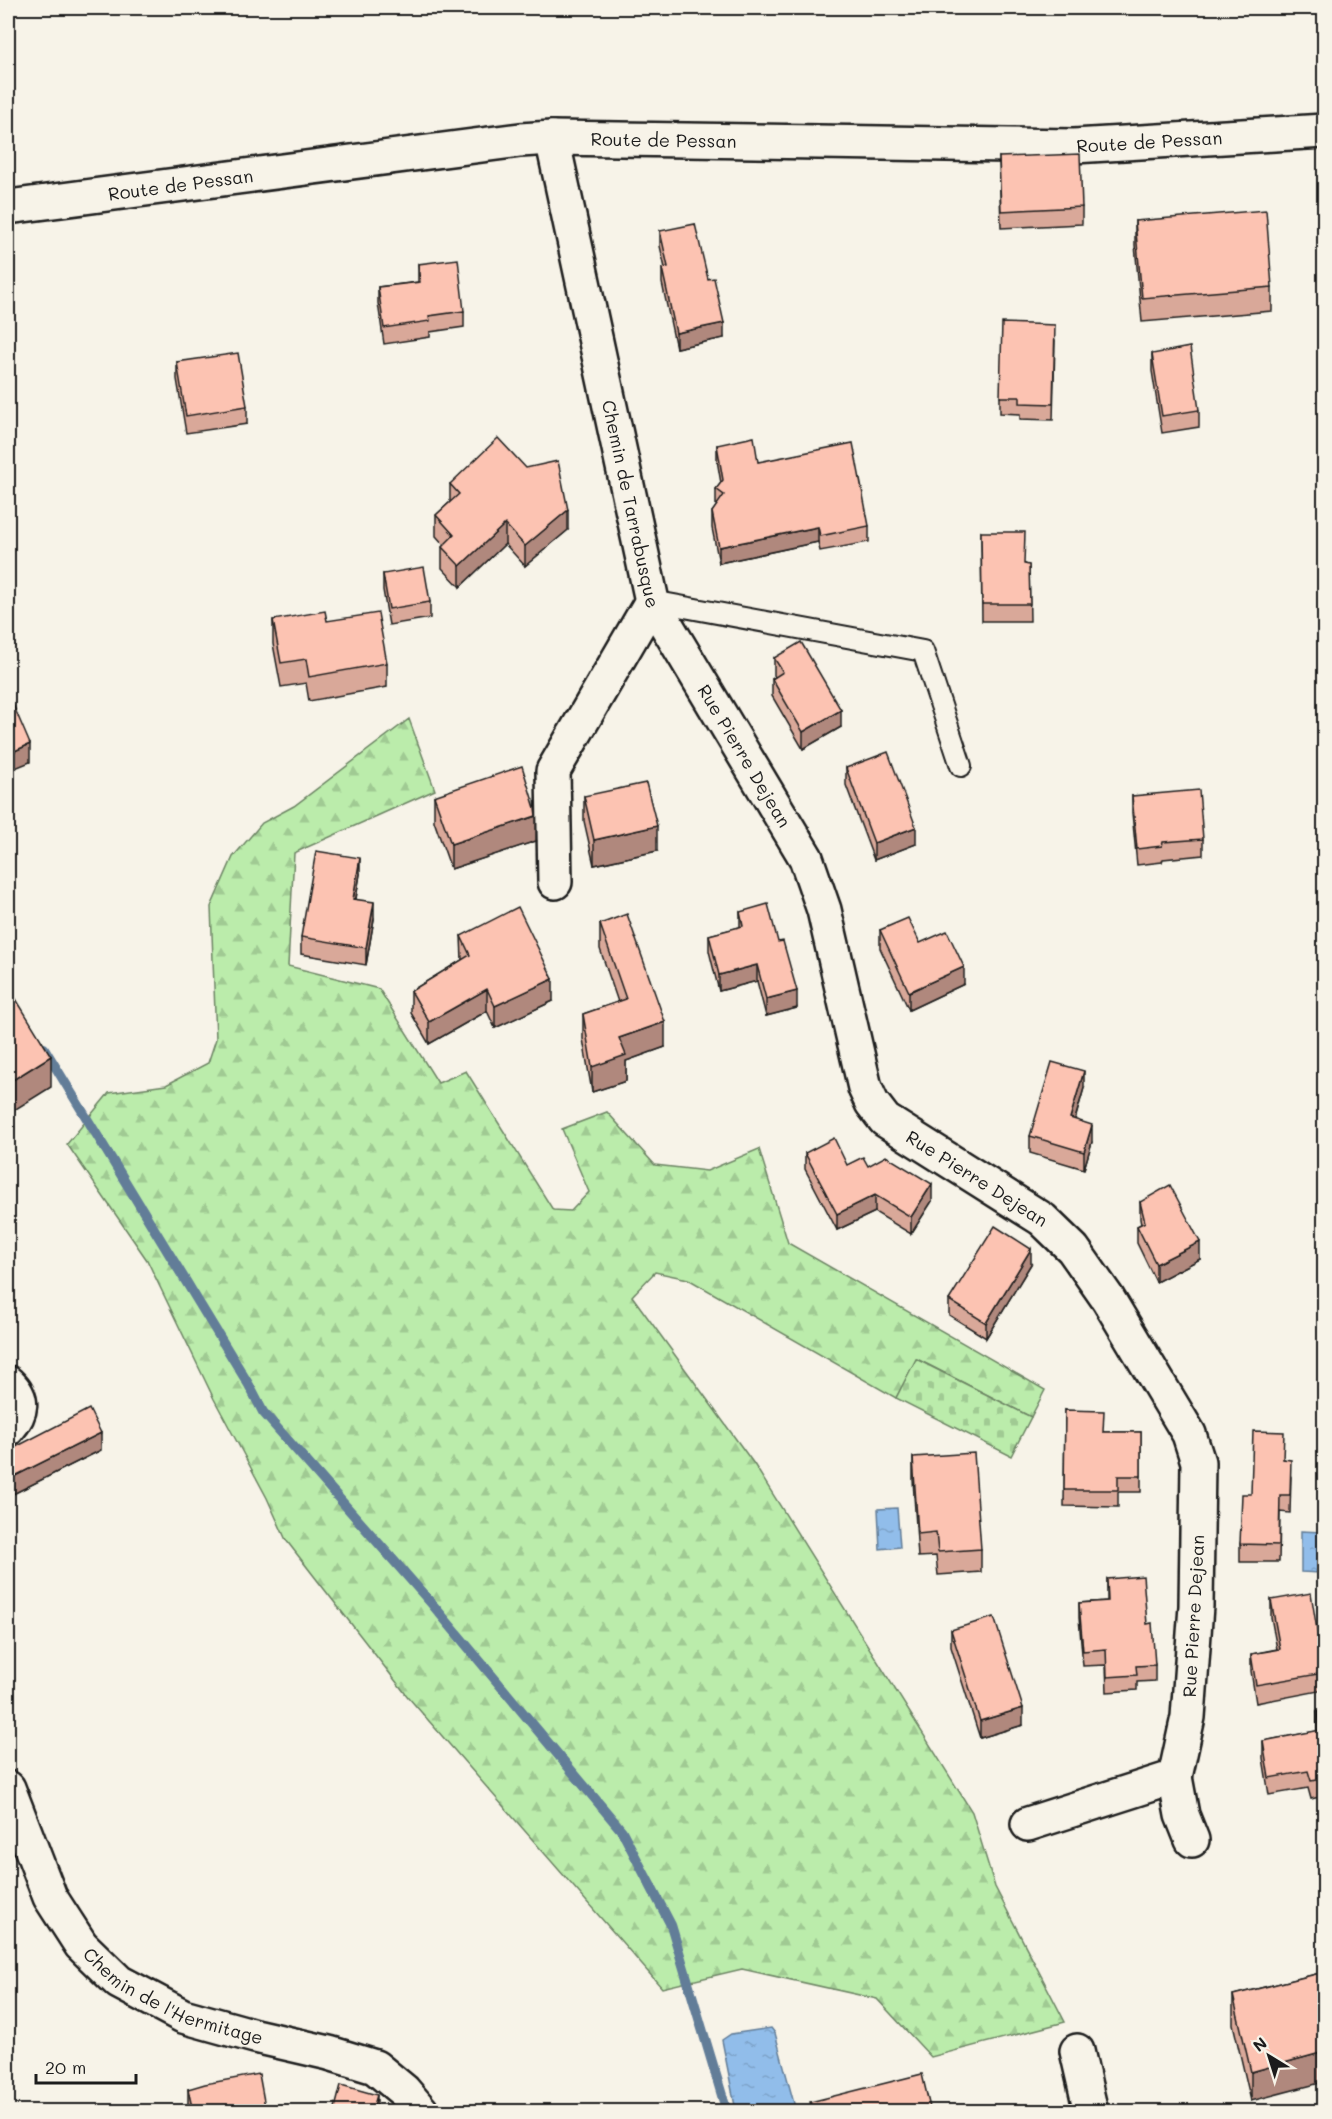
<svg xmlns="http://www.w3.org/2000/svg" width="1332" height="2119" viewBox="0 0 1332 2119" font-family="Mali,sans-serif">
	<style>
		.forest { fill: url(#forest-firs); stroke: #6c8464; stroke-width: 1.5 }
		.cemetery { fill: url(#cemetery-stones); stroke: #6c8464; stroke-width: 1.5 }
		.water { fill: url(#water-ripples); stroke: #627d98; stroke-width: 1.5 }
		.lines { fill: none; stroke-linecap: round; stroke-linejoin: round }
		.stream { stroke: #627d98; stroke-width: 10 }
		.service-casing { stroke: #1c1c1c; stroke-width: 24 }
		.minor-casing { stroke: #1c1c1c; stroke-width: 38 }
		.secondary-casing { stroke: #1c1c1c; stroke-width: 38 }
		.service { stroke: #f7f3e8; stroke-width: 20 }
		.minor { stroke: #f7f3e8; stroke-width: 33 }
		.secondary { stroke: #f7f3e8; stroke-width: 33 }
		.wall { fill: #d9a899; stroke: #1c1c1c; stroke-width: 1.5 }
		.shaded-wall { fill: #b0887d; stroke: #1c1c1c; stroke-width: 1.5 }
		.building { fill: #fcc3b2; stroke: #1c1c1c; stroke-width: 1.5 }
		.labels { text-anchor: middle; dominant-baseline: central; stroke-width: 4.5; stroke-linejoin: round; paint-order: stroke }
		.street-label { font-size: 18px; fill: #1c1c1c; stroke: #f7f3e8 }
	</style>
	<defs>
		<pattern id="forest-firs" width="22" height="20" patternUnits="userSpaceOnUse" patternTransform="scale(1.5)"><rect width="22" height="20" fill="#bbecab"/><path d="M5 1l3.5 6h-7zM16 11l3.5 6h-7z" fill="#a0ca93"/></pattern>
		<pattern id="cemetery-stones" width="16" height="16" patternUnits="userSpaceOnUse" patternTransform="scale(1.5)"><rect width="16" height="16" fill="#bbecab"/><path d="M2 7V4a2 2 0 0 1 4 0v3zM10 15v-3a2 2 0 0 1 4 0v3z" fill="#a0ca93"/></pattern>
		<pattern id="water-ripples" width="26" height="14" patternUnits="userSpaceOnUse" patternTransform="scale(1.5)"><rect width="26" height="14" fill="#91bdea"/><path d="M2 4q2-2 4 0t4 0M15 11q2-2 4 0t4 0" fill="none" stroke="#7ca2c8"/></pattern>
	</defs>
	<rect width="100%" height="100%" fill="#f7f3e8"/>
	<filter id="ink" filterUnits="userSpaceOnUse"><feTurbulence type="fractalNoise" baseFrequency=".0167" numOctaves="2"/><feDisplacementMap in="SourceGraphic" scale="12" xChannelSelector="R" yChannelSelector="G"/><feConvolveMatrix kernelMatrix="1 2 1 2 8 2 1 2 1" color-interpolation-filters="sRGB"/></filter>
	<g filter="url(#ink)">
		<path class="forest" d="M409,719L435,790L294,853L288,966L379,989L438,1083L466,1071L553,1210L571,1211L589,1192L562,1129L607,1112L655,1165L707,1171L759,1149L788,1243L1045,1390L1031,1417L917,1359L896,1398L688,1279L655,1272L632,1296L754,1464L972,1812L995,1887L1065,2022L931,2057L877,1999L742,1969L662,1988L408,1697L286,1540L267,1498L214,1399L147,1260L67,1144L109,1093L166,1085L208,1063L216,1039L211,907L233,857L262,823L294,806Z"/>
		<path class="cemetery" d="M916,1359L1031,1417L1011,1456L896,1398Z"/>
		<g class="water">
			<path d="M897,1508L900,1547L880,1549L878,1509Z"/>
			<path d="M1301,1531L1322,1532L1321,1573L1301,1572Z"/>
			<path d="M771,2028L775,2033L796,2111H736L722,2040L731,2034Z"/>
		</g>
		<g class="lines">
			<path class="stream" d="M44,1048L249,1385L263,1412L432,1604L622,1831L671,1925L727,2112"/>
			<defs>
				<path id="service" d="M652,601L923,651L961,766"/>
				<g id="minor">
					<path id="s1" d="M552,138L652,601L806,858L824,910L865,1088L872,1103L885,1120L1042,1219L1073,1249L1108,1299L1189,1434L1198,1462L1196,1606L1188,1717L1175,1777L1028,1824"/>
					<path d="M555,882L553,771L652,601"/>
					<path d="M8,1383C25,1399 22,1413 8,1429"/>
					<path d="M1175,1777L1182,1815L1192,1840"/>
					<path id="s2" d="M8,1788L50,1897L81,1945L119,1982L183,2016L255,2036L329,2053L375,2067L404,2091L422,2112"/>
					<path d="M1077,2051L1091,2112"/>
				</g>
				<g id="secondary">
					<path id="s3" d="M8,207L520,140L552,138L1074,146L1324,131"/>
				</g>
			</defs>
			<use href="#service" class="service-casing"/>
			<use href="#minor" class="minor-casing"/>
			<use href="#secondary" class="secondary-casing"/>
			<use href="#service" class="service"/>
			<use href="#minor" class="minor"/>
			<use href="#secondary" class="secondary"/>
		</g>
		<g class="wall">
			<path d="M999,157L1082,207V224L1001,228Z"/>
			<path d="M1135,221L1272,287V311L1142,322L1135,245Z"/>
			<path d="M660,231L708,279L724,338L676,348L662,283V268H665L660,246Z"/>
			<path d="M418,264L464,311V327L430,332V337L384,344L378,303V287L418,282Z"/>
			<path d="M1055,341L1053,420L1020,419V414L1000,413V397Z"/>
			<path d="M1152,354L1199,410V427L1162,433L1152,371Z"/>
			<path d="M177,362L247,406V424L186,433L177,379Z"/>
			<path d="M717,445L758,462L869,526V542L820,551L818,542L719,563L712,528V512L717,506L716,505V489L721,483L717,460Z"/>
			<path d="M450,484L568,530L525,566L505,544L460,587L442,568V547L444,545L436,536V515L450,502Z"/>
			<path d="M981,532L1025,564L1029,565L1030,621H982Z"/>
			<path d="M383,574L430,602V618L389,625L383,590Z"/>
			<path d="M273,620L327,621L387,663V687L309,701L306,683L281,687L273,644Z"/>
			<path d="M774,658L841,727L803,749L772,696V679L775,677L774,675Z"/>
			<path d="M846,768L916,844L874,860L846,785Z"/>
			<path d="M434,796L536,841L451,869L434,821Z"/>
			<path d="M584,796L657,851L594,865L584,821Z"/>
			<path d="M1132,796L1203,839V855L1163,859L1162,862L1137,865L1132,813Z"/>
			<path d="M360,874L356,899L374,919L366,965L301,954V937Z"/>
			<path d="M740,912L778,942L797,1008L766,1016L757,981L719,991L709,951V935L740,927Z"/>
			<path d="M600,924L665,1047L626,1061V1081L592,1092L583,1039V1014L618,1002L600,949Z"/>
			<path d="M880,930L920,943L964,984L909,1010L880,948Z"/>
			<path d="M461,936L553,1001L495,1028L487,1011L429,1044L411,1013V991L462,960Z"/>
			<path d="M1084,1088L1075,1120L1092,1142L1084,1169L1030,1153V1136Z"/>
			<path d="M805,1153L847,1165L868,1166L932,1201L911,1234L875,1212L837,1230L805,1169Z"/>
			<path d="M1140,1202L1200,1259L1156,1282L1137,1243V1226L1141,1224L1140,1219Z"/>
			<path d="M1031,1264L986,1338L949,1315V1300Z"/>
			<path d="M1065,1410L1104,1432H1141V1492H1118V1507L1064,1506Z"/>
			<path d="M101,1450L9,1496L8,1493V1451Z"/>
			<path d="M913,1457L981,1549V1572L938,1575L936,1556L918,1557L913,1480Z"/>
			<path d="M1284,1459L1291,1477L1290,1513L1280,1512L1279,1562H1240V1544L1251,1494Z"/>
			<path d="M1107,1579L1147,1624L1155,1665V1681L1137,1682V1690L1107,1692L1106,1665L1083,1666L1079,1618V1603L1107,1601Z"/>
			<path d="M1271,1600L1324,1671V1690L1256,1703L1251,1671V1654L1277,1649L1271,1617Z"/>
			<path d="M951,1630L1023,1725L980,1738L951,1647Z"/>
			<path d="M1324,1711V1796L1311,1799L1308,1788L1269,1795L1263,1758V1741L1317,1731V1712Z"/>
			<path d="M1324,1972L1251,2101L1233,2024V1995Z"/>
			<path d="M188,2089L266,2112H190L188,2105Z"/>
		</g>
		<g class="shaded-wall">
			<path d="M724,323V338L676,348V333Z"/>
			<path d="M568,510V530L525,566V546Z"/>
			<path d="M505,524V544L460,587V566Z"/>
			<path d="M818,527V542L719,563V547Z"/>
			<path d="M841,710V727L803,749V732Z"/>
			<path d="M30,744V762L8,771V754Z"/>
			<path d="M536,816V841L451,869V844Z"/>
			<path d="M657,826V851L594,865V840Z"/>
			<path d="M916,827V844L874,860V843Z"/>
			<path d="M360,858V874L353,915V899Z"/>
			<path d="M374,902V919L366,965V948Z"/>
			<path d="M757,965V981L719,991V975Z"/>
			<path d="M964,967V984L909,1010V992Z"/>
			<path d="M553,979V1001L495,1028V1006Z"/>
			<path d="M487,989V1011L429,1044V1022Z"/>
			<path d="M797,991V1008L766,1016V999Z"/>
			<path d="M665,1022V1047L626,1061V1081L592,1092V1067L619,1038Z"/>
			<path d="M51,1056V1087L8,1114V1083Z"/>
			<path d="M1084,1071V1088L1070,1136V1118Z"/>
			<path d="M1092,1125V1142L1084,1169V1152Z"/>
			<path d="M932,1184V1201L911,1234V1217Z"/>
			<path d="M875,1195V1212L837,1230V1214Z"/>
			<path d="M1200,1242V1259L1156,1282V1264Z"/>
			<path d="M1031,1249V1264L986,1338V1323Z"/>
			<path d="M101,1433V1450L9,1496V1479Z"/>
			<path d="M1023,1708V1725L980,1738V1721Z"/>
			<path d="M1324,2052V2082L1251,2101V2072Z"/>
			<path d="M377,2095V2112H372Z"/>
		</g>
		<g class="building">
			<path d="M1080,154L1082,207L1001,211L999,157Z"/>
			<path d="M1266,210L1272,287L1142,298L1135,221Z"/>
			<path d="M695,224L708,279L714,278L724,323L676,333L662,268L668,267L660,231Z"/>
			<path d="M458,259L464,311L429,316L430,321L384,328L378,287L420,282L418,264Z"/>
			<path d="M1002,323L1055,325L1053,404L1020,403V397H1000Z"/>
			<path d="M1190,347L1199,410L1162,416L1152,354Z"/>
			<path d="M238,353L247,406L186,416L177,362Z"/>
			<path d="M754,437L758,462L853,443L869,526L820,536L818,527L719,547L712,512L724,495L716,489L723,480L717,445Z"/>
			<path d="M498,438L526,468L558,461L568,510L525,546L505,524L460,566L442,547L454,535L436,515L459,494L450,484Z"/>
			<path d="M981,532H1025L1024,564L1029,565L1030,604H982Z"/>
			<path d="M424,567L430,602L389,609L383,574Z"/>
			<path d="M325,611L327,621L378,613L387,663L309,677L306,659L281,663L273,620Z"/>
			<path d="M801,642L841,710L803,732L772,679L783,672L774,658Z"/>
			<path d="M9,695L30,744L8,754V696Z"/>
			<path d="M888,752L916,827L874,843L846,768Z"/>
			<path d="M522,766L535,808L536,816L451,844L434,796Z"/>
			<path d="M646,783L657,826L594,840L584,796Z"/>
			<path d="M1199,790L1203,839L1163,842L1162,846L1137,849L1132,796Z"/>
			<path d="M316,851L360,858L353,899L374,902L366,948L301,937Z"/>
			<path d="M768,904L778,942L783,941L797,991L766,999L757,965L719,975L709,935L743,926L740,912Z"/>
			<path d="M518,907L553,979L495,1006L487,989L429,1022L411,991L470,955L461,936Z"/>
			<path d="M627,914L665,1022L619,1038L626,1055L592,1067L583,1014L626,999L600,924Z"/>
			<path d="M908,918L920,943L947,931L964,967L909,992L880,930Z"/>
			<path d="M8,986L51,1056L8,1083Z"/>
			<path d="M1052,1062L1084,1071L1070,1118L1092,1125L1084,1152L1030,1136Z"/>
			<path d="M834,1138L847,1165L863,1157L868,1166L886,1156L932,1184L911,1217L875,1195L837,1214L805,1153Z"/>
			<path d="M1170,1185L1200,1242L1156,1264L1137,1226L1145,1222L1140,1202Z"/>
			<path d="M995,1226L1031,1249L986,1323L949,1300Z"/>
			<path d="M89,1409L101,1433L9,1479L8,1475V1451Z"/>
			<path d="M1065,1410L1104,1411L1103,1432H1141V1476H1118V1490H1064Z"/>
			<path d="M1253,1431L1284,1432L1283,1459L1291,1460L1290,1495H1280L1279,1545L1240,1544L1242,1494H1251Z"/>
			<path d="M974,1453L981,1549L938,1552L936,1532L918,1534L913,1457Z"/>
			<path d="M1143,1576L1147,1624L1152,1623L1155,1665L1136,1666L1137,1675L1107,1677L1106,1649L1083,1651L1079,1603L1108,1601L1107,1579Z"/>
			<path d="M1311,1593L1324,1673L1256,1685L1251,1654L1280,1649L1271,1600Z"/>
			<path d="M994,1617L1023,1708L980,1721L951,1630Z"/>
			<path d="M1324,1711V1779L1311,1781L1308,1771L1269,1778L1263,1741L1321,1730L1317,1712Z"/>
			<path d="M1324,1972V2052L1251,2072L1233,1995Z"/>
			<path d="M259,2074L266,2112H193L188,2089L205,2084Z"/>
			<path d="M922,2074L931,2112H800L812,2108L810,2102Z"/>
			<path d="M341,2085L377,2095L372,2112H334Z"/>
		</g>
	</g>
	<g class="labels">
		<g class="street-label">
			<text stroke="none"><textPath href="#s3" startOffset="660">Route de Pessan</textPath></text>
			<text stroke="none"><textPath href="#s3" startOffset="1146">Route de Pessan</textPath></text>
			<text stroke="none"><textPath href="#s3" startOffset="174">Route de Pessan</textPath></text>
			<text stroke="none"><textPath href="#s1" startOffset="374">Chemin de Tarrabusque</textPath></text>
			<text stroke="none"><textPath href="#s1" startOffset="654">Rue Pierre Dejean</textPath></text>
			<text stroke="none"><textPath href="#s1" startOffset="1158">Rue Pierre Dejean</textPath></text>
			<text transform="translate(1193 1616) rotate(-87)">Rue Pierre Dejean</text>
			<text stroke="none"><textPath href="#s2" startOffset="282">Chemin de l'Hermitage</textPath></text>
		</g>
	</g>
	<rect width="1332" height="2119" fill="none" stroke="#f7f3e8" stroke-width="30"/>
	<rect x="15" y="15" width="1302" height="2089" fill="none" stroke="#1c1c1c" stroke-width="2" filter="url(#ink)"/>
	<g transform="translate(1269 2056) rotate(322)" stroke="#f7f3e8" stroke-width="4.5" paint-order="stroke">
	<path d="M0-4.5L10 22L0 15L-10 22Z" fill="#1c1c1c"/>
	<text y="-9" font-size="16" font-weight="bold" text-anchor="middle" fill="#1c1c1c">N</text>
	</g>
	<path d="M36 2074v9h100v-9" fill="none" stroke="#1c1c1c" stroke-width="3"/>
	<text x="45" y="2074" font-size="18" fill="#1c1c1c" stroke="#f7f3e8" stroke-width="4.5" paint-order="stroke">20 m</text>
</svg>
